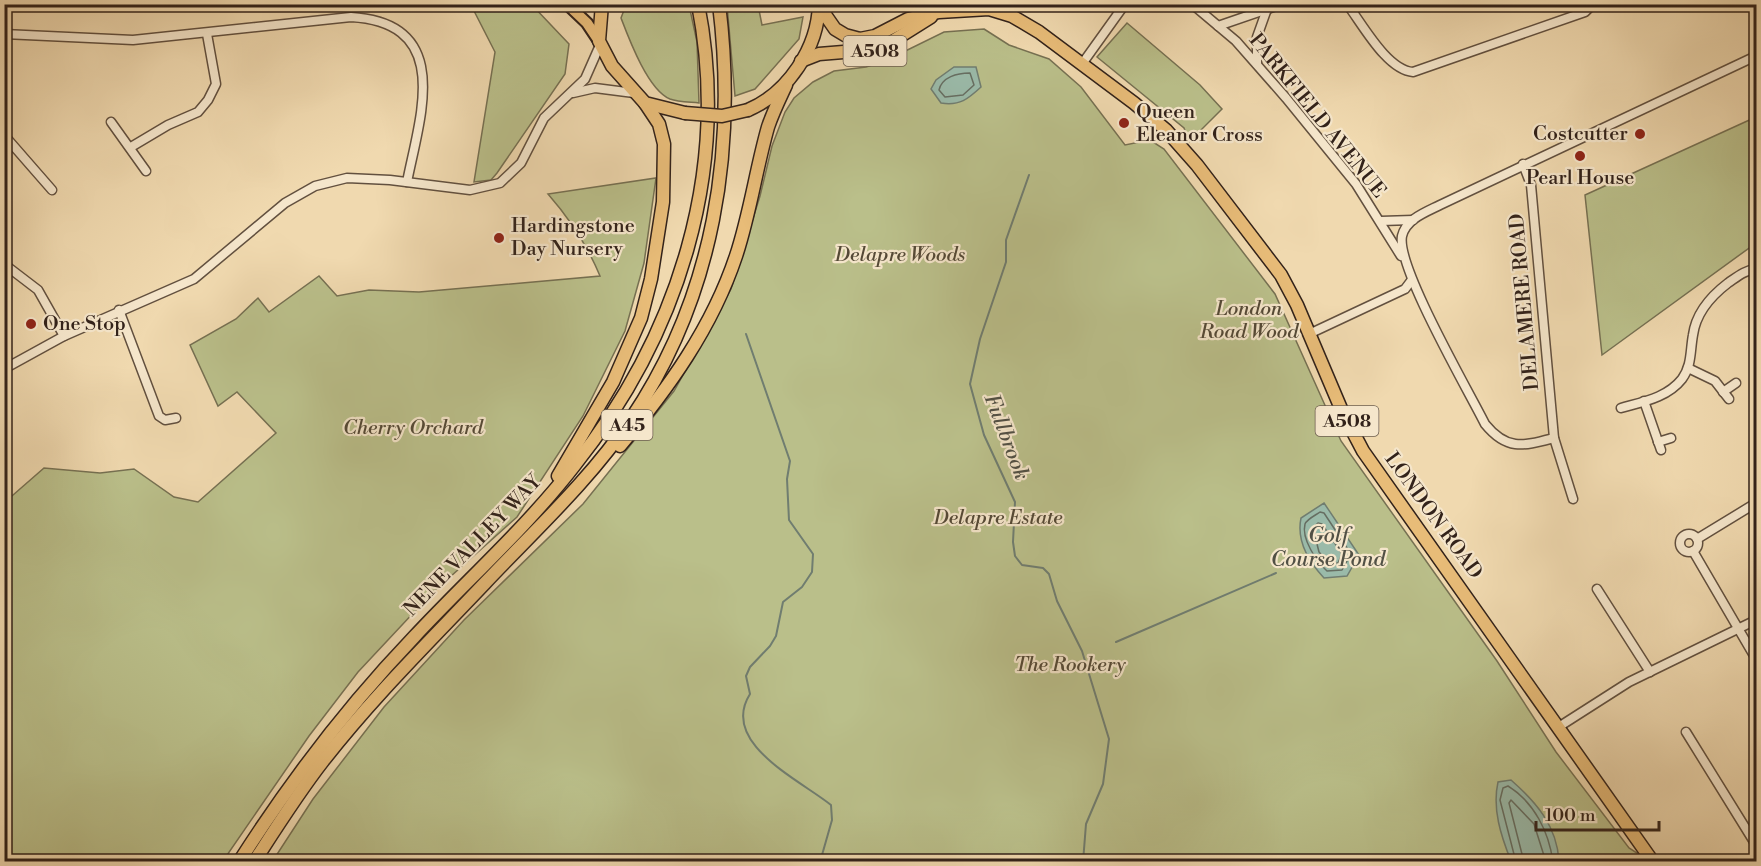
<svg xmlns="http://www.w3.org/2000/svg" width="1761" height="866" viewBox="0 0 1761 866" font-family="'Libre Bodoni',serif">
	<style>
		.green { fill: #babf8a; stroke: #767052; stroke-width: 1.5 }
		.water { fill: #9abaa9; stroke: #707d70; stroke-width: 1.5 }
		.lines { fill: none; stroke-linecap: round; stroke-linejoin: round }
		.shore { stroke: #666e62; stroke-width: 1.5 }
		.stream { stroke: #707d70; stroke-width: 2 }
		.minor-casing { stroke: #62503f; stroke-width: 11 }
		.major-casing { stroke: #32221a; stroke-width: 14 }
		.highway-casing { stroke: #32221a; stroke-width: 15 }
		.minor { stroke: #f5e6cb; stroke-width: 8 }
		.major { stroke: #e8bc78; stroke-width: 10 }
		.highway { stroke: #e8bc78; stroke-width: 12 }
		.highway-bridge-casing { stroke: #32221a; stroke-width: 15; stroke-linecap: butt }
		.highway-bridge { stroke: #e8bc78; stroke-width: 12 }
		.poi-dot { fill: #8f2418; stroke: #f5e6cb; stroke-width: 2 }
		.labels { text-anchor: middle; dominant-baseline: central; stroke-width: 4.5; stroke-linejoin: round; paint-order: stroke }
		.shield { fill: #f5e6cb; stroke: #6c5d4f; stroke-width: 1.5 }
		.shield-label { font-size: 18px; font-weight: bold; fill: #32221a }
		.poi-label { font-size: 20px; fill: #32221a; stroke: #f5e6cb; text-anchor: start }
		.street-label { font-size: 20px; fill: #32221a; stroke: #f5e6cb }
		.park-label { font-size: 20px; font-style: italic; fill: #544936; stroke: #f5e6cb }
		.water-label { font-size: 21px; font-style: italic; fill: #515045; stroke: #f5e6cb }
	</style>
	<rect width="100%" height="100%" fill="#f0d9af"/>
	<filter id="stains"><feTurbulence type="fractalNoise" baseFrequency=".00333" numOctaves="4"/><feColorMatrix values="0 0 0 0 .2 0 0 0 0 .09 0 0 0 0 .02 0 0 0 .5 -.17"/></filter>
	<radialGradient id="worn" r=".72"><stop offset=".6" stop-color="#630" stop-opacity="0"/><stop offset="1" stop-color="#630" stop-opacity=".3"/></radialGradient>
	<g class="green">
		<path d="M471,5H532L569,44L565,74L497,173L491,180L474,182L495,52Z"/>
		<path d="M626,5H689L697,42L699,103C690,102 678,102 670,99C648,90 629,39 621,18Z"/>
		<path d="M727,5H758L762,25L803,17L799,39L755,89L735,96Z"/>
		<path d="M1127,23L1200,85L1222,109L1189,142L1184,128L1097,57Z"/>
		<path d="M984,29L1009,45L1049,59L1081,87L1125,145L1150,140L1164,149L1275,294L1341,441L1497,661L1556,752L1629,848L1637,853L1642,861L272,862L313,799L384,707L464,620L583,504L674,391L731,289L760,196L772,146L785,112L794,98L813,82L834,71L866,67L885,61L944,32Z"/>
		<path d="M1756,117V243L1602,355L1585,195Z"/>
		<path d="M656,178L644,263L625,331L583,416L517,517L431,594L358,672L309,736L223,861H5V502L44,468L100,473L134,469L174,497L198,502L276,433L237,392L218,406L190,345L236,319L258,298L269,312L319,276L337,296L369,290L419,292L600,276C588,247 569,218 548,194Z"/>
	</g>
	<g class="water">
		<path d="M954,67H976L981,87C968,99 960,106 941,103L931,89L936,80Z"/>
		<path d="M1324,503L1359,555L1347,576L1324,578C1309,562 1296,542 1301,518Z"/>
		<path d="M1511,780C1536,802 1557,826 1559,861H1511C1501,836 1492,809 1498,782Z"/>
	</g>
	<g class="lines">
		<g class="shore">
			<path d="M970,73L974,85L963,95L945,97L939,90C942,77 957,73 970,73Z"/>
			<path d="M1320,512L1324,513L1351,554L1342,570L1327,571C1317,562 1301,539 1305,524C1307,519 1316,515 1320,512Z"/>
			<path d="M1318,523L1322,524L1342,554L1338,563H1329L1319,552L1313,528Z"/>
			<path d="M1516,862L1500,800L1503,788L1508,786C1534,802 1549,832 1553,862"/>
			<path d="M1524,862L1509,803L1511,800L1534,824L1546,862"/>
		</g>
		<g class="stream">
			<path d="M1029,175L1006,240V262L980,339L970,384L984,435L1015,502L1013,542L1015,556L1022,565L1043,568L1049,574L1057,601L1082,651L1109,739L1103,784L1086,824L1083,862"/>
			<path d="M746,334L790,461L787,479L789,520L813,554L812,572L802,587L783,602L776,636L770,646L750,667L746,676L750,694C719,743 800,780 831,805L832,820L820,862"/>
			<path d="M1116,642L1276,573"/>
			<path d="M913,862L918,859L927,862"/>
			<path d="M1049,862L1082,859"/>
		</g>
		<defs>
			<g id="minor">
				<path d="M1192,4L1236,41L1286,98L1356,184L1401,256"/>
				<path d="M1347,4C1363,25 1387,70 1413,72L1585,12L1593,4"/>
				<path d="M1218,26L1282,4"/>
				<path d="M4,34L133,40L351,17C454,23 420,116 407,182"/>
				<path d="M1082,64L1125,4"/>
				<path d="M1257,64V37L1267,9"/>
				<path d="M573,93L595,88L634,93"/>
				<path d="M111,122L146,171"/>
				<path d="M4,135L52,190"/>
				<path d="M131,147L168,125L198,112L208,100L216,84L207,34"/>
				<path d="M1523,164L1531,185L1554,438L1573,499"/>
				<path d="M1381,221L1413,220"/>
				<path d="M4,264L38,290L64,336"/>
				<path d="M119,310L159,416L165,420L176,418"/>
				<path d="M1309,334L1405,289L1411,281"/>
				<path d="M1688,368L1715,381L1729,399"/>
				<path d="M4,369L64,336L194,279L285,203L315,186L347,178L390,180L470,190L500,183L521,163L544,118L585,79L600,45"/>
				<path d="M1723,392L1736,383"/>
				<path d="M1644,401L1661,450"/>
				<path d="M1621,408C1642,402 1667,398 1682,379C1692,365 1690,351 1693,335C1696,312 1711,296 1728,283C1737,277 1745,270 1756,269"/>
				<path d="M1554,438C1523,446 1507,451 1485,424C1468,390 1396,266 1402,236C1406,219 1426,212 1440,205L1756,56"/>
				<path d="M1658,442L1671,438"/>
				<circle cx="1689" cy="543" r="9"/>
				<path d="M1697,539L1756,503"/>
				<path d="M1693,551L1756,659"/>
				<path d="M1597,589L1650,672"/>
				<path d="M1557,728L1629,682L1756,620"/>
				<path d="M1686,732L1756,845"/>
			</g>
			<path id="major" d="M567,4L587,23L599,41"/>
			<g id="highway">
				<path d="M602,4L599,41L612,66L645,103L685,113"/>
				<path d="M819,6L835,29L845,35L860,39L875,36L908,19L939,12L989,9L1012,16L1039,32L1134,103L1166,130L1197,165L1281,275L1297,305L1342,411L1363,451L1653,862"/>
				<path d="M801,61L819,54L880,49L931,17"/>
				<path d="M748,110C788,93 818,48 819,4"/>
				<path d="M620,446C668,389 712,328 736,256C750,214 756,169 768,127C773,112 780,98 786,85"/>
				<path d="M558,476L613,382L641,318L651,279L663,202L664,144L659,124L645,103"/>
				<path d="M239,862C290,782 349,705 414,637C467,580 526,528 574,466C678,336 731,171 698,4"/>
				<path d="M254,862C276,828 298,793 323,761C372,698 430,641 485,583C535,530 590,480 631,419C714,296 737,150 719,4"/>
			</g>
		</defs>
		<use href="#minor" class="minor-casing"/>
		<use href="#major" class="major-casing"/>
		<use href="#highway" class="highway-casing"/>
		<use href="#minor" class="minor"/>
		<use href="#major" class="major"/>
		<use href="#highway" class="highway"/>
		<defs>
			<path id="highway-bridge" d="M685,113L722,116L748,110"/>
		</defs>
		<use href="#highway-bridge" class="highway-bridge-casing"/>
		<use href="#highway-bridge" class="highway-bridge"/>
	</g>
	<g class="poi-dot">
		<circle cx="1124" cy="123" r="6"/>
		<circle cx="1640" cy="134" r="6"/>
		<circle cx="1580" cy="156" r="6"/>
		<circle cx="499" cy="238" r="6"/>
		<circle cx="31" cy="324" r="6"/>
	</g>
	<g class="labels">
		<g class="shield">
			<rect x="843.5" y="36" width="63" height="30" rx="4.5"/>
			<rect x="1315.5" y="406" width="63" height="30" rx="4.5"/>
			<rect x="601.5" y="410" width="51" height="30" rx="4.5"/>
		</g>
		<g class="shield-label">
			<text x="875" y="51">A508</text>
			<text x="1347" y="421">A508</text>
			<text x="627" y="425">A45</text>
		</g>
		<g class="poi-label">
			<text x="1136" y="112">Queen<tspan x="1136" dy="23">Eleanor Cross</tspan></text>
			<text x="1628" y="134" text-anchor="end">Costcutter</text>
			<text x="1580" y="178" text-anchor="middle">Pearl House</text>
			<text x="511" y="226">Hardingstone<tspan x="511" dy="23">Day Nursery</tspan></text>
			<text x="43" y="324">One Stop</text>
		</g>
		<g class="street-label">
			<text transform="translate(1317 116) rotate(51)">PARKFIELD AVENUE</text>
			<text transform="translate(1525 302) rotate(-95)">DELAMERE ROAD</text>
			<text transform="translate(1433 516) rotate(54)">LONDON ROAD</text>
			<text transform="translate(473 546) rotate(-46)">NENE VALLEY WAY</text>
		</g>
		<g class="park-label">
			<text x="900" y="255">Delapre Woods</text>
			<text x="1249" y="309">London<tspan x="1249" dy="23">Road Wood</tspan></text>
			<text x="413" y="428">Cherry Orchard</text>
			<text x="998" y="518">Delapre Estate</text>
			<text x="1070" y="665">The Rookery</text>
		</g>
		<g class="water-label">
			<text transform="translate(1006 437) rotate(69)">Fullbrook</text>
			<text x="1328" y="536">Golf<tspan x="1328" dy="24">Course Pond</tspan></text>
		</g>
	</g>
	<rect width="1761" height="866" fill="none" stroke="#f0d9af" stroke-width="24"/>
	<rect x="6" y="6" width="1749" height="854" fill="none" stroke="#32221a" stroke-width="3"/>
	<rect x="12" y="12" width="1737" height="842" fill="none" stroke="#32221a" stroke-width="1.5"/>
	<path d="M1536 821v9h123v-9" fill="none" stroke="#32221a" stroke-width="3"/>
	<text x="1545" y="821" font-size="18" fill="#32221a" stroke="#f5e6cb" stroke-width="4.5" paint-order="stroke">100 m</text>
	<rect width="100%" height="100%" filter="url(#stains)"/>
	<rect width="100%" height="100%" fill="url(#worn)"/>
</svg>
